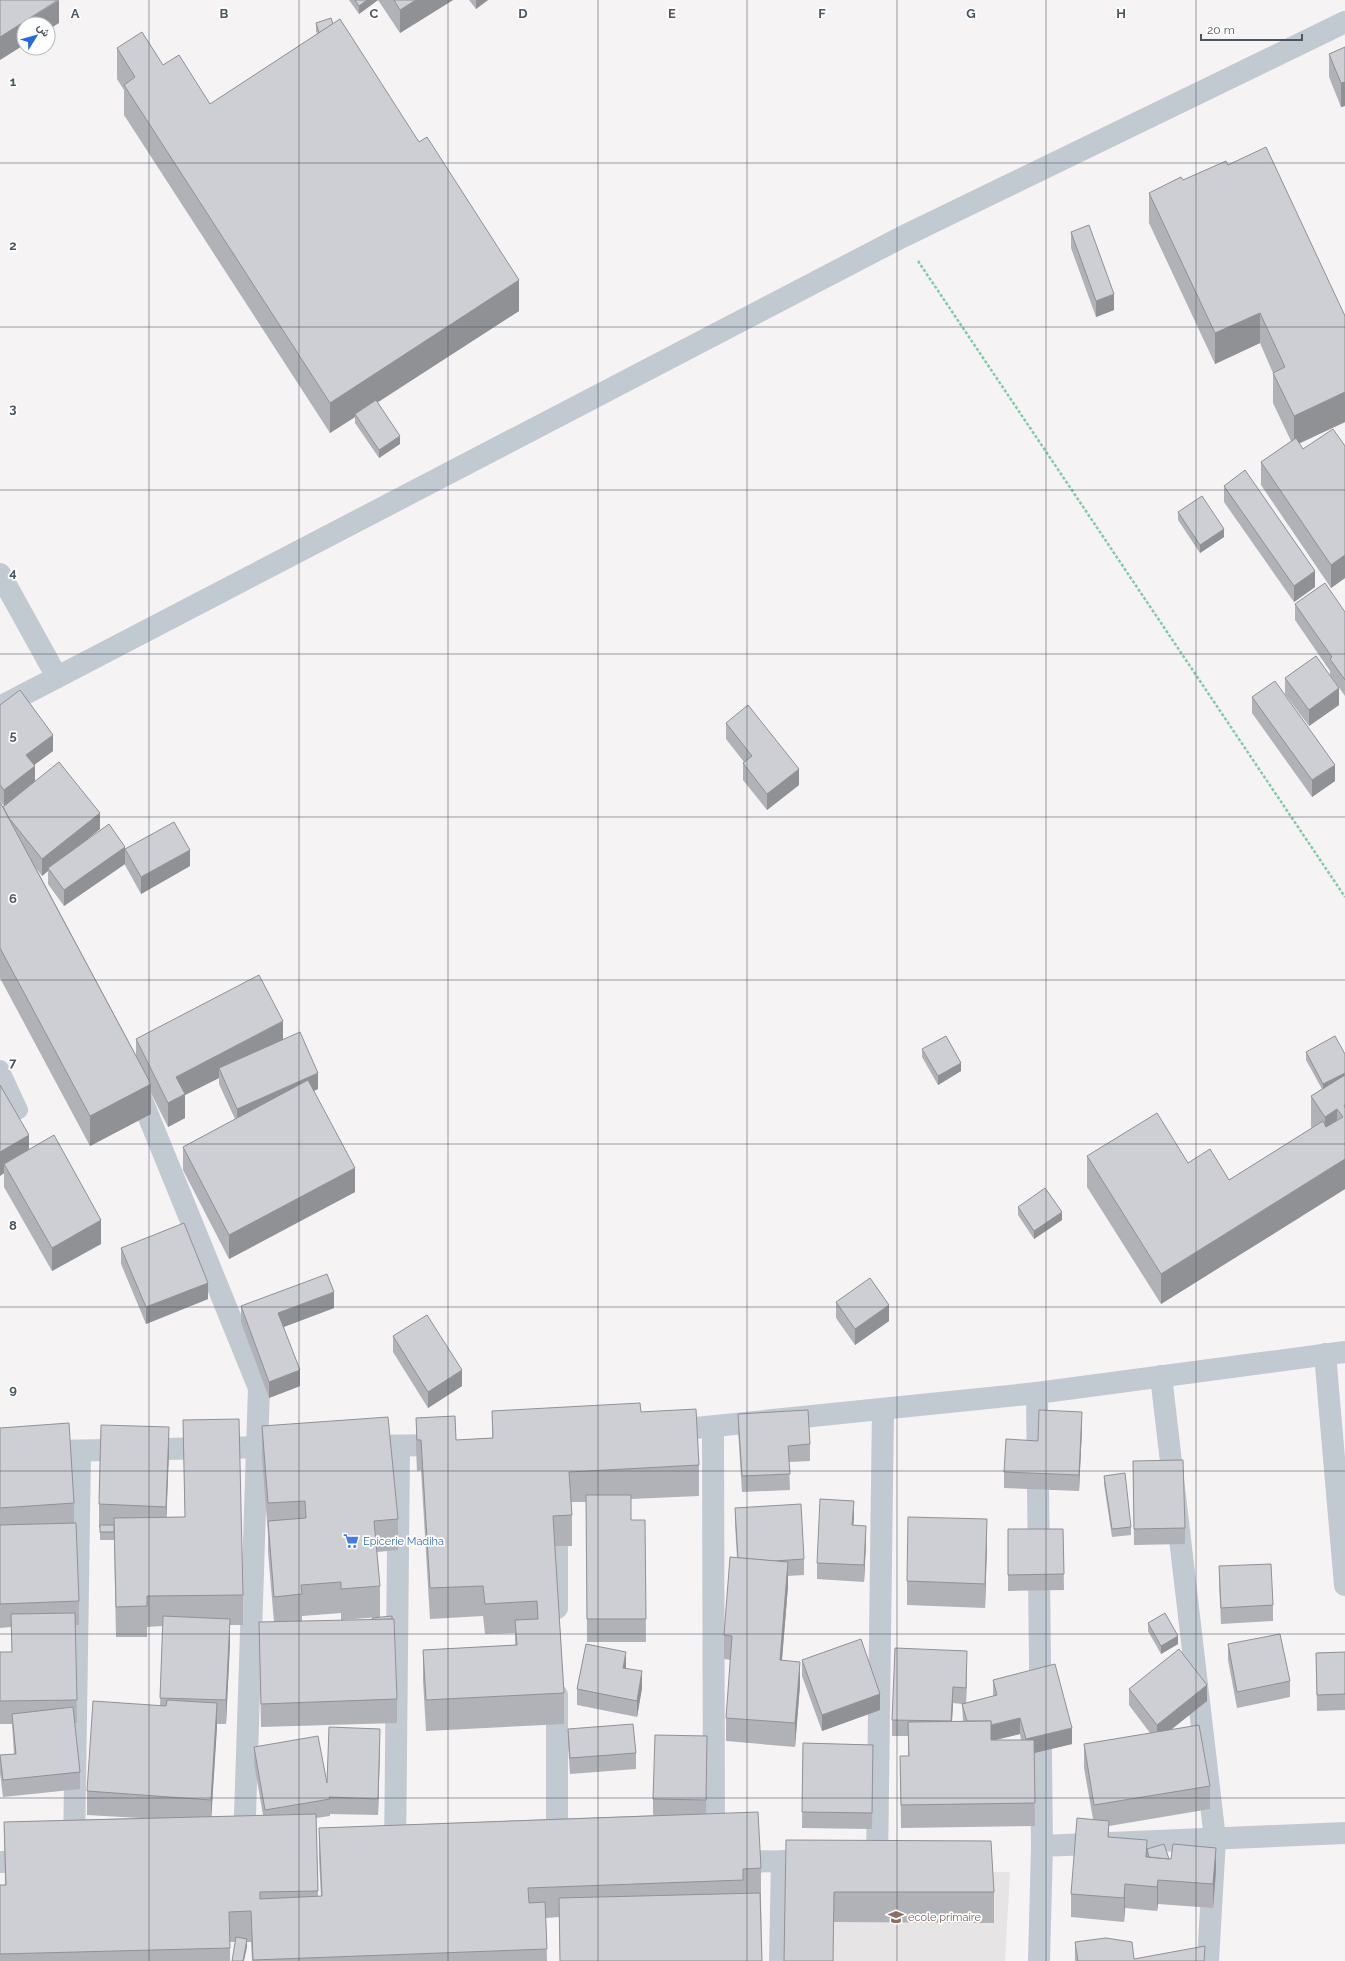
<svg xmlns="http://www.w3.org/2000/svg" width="1345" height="1961" viewBox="0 0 1345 1961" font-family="Raleway,Vazirmatn,sans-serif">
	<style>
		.education { fill: #e6e4e5 }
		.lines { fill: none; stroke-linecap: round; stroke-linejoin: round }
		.path { stroke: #7ccda9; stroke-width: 2.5; stroke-dasharray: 3 2; stroke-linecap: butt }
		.service { stroke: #c1c9d1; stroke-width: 18 }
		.minor { stroke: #c1c9d1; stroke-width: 22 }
		.tertiary { stroke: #c1c9d1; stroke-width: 22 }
		.wall { fill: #b0b2b7; fill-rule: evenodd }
		.shaded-wall { fill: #909195 }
		.building { fill: #cdcfd5; stroke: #909195 }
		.grid { fill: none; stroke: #4b5560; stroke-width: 1; stroke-opacity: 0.55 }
		.labels { text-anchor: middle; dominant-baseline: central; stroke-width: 3.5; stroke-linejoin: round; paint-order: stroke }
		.shop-label { font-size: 11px; fill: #366cbe; stroke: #fff; text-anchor: start }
		.education-label { font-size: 11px; fill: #785e54; stroke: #fff; text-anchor: start }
		.grid-label { font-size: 13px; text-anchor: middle; font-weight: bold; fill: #4b5560; stroke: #fff; stroke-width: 3.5; stroke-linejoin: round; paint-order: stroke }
	</style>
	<rect width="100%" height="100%" fill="#f5f3f3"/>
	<path class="education" d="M786,1870L1010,1872L1005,1961H784Z"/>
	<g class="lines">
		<path class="path" d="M918,261L1345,897"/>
		<path class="service" d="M0,1069L19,1110"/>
		<g class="minor">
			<path d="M0,574L57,677"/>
			<path d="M137,1088L259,1388L244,1846"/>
			<path d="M1325,1354L1345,1585"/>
			<path d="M1161,1376L1215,1839L1208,1961"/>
			<path d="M713,1427L714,1844"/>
			<path d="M666,1431L1037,1393"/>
			<path d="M361,1446L446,1445"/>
			<path d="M0,1452L272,1447"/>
			<path d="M557,1608V1517"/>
			<path d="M1042,1846L1037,1393L1345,1352"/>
			<path d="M557,1848V1695"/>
			<path d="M74,1850L80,1451"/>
			<path d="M395,1856L399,1446"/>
			<path d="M731,1861L815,1862"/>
			<path d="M0,1862H35"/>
			<path d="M877,1864L883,1409"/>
			<path d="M780,1961L782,1861"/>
			<path d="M1039,1961L1042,1846L1345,1833"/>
		</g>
		<path class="tertiary" d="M0,707L902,237L1345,22"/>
	</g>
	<g class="wall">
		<path d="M349,0H378L359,14Z"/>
		<path d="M378,0H453L400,33Z"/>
		<path d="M469,0H488L476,9Z"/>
		<path d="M316,23L333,24L519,311L377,403L400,444L379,458L355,423V417L330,433L124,115V90L117,79V48L163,65L210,104L317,34L316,31Z"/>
		<path d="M1345,47V106L1341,107L1329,77V54Z"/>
		<path d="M1228,165L1345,316V422L1299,443L1303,449L1345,446V578L1331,588L1261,485V462L1291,441L1273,403V373L1260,343L1215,364L1149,223V193Z"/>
		<path d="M1071,232L1114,310L1096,317L1071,248Z"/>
		<path d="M1224,486L1315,587L1294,602L1224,502Z"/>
		<path d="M1178,512L1224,537L1200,553L1178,520Z"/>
		<path d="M1295,604L1345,612V696L1330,675V671L1295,620Z"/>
		<path d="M1285,678L1339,705L1309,726L1285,694Z"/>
		<path d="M1252,697L1335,781L1312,797L1252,713Z"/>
		<path d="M0,705L53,751L34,765L35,781L100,829L78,846L125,864L64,906L48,884V871L42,876L36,868L136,1055V1039L283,1040L318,1089L314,1091L355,1192L229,1259L183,1170V1147L235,1119L219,1084V1078L185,1095V1118L168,1127L151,1093V1114L90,1146L0,978V802L3,807L16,797L4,806L0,801Z"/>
		<path d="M726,723L799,785L767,810L743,780V763L744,762L726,739Z"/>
		<path d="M125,849L190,866L141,894L125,865Z"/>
		<path d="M922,1049L961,1071L938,1085L922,1057Z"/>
		<path d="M1306,1052L1345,1054V1189L1161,1304L1087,1187V1156L1188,1163L1229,1180L1312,1128L1311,1127V1096L1322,1089L1306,1060Z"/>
		<path d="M0,1085L29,1149L101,1244L52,1271L4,1187V1173L0,1176Z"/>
		<path d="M1018,1207L1062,1220L1034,1239L1018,1215Z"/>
		<path d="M121,1248L208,1299L146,1324L121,1264Z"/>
		<path d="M836,1302L889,1321L855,1345L836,1318Z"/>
		<path d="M241,1306L334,1308L284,1327L300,1386L269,1398L241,1322Z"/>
		<path d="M393,1336L462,1386L428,1408L393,1352Z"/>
		<path d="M492,1411L641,1412L699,1465V1496L631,1499V1520H645L646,1642H587L586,1502H571L572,1515V1546H555L564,1693V1724L426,1731L423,1681V1650L515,1645V1633L485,1634L483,1616L430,1619L421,1470L417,1471L416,1448V1418L456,1440L492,1438Z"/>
		<path d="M738,1414L810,1444V1461L789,1462L790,1490L742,1492L738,1430Z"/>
		<path d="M183,1420L243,1595V1625H230V1643L226,1724H217L211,1817L263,1815L254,1763V1747L327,1783L380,1745L378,1815L330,1814V1816L316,1818L318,1896H321L319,1859V1828L663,1815H653V1799L707,1752L706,1814L761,1868V1899L762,1961H560L559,1917L546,1918L547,1961H252L251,1942H247V1947L235,1942H230V1961H0V1885H5L4,1822L140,1818L87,1815V1791L160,1706L163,1626L147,1627V1637H116L114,1540H100V1528H99V1504L169,1451L166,1517H185Z"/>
		<path d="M262,1426L398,1519V1550L377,1552L380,1586V1617L341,1620V1613L302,1616V1621L397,1699V1723L261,1727L259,1622H274L268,1552V1534L262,1457Z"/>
		<path d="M0,1428L74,1503V1523L79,1601V1625H75L77,1723H74L80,1772V1789L3,1797L0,1773V1755L14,1754L12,1724H0V1652H12L11,1627L0,1628Z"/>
		<path d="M1082,1428L1079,1491L1004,1488V1472L1038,1441Z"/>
		<path d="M1133,1461L1185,1528V1544L1134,1545Z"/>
		<path d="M1104,1476L1131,1527V1535L1112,1537L1104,1484Z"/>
		<path d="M735,1508L804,1559V1575L788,1576V1586L782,1660L800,1685L795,1747L726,1741V1718L731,1660L724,1659V1635L737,1558L735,1524Z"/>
		<path d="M854,1517L853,1525L866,1542L864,1582L817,1579V1563Z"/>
		<path d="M1008,1529H1063L1064,1590L1008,1591Z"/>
		<path d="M987,1543L985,1608L907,1605V1581Z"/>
		<path d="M1219,1566L1273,1605V1621L1221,1624L1219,1582Z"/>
		<path d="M1148,1623L1178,1644L1161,1654L1148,1631Z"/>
		<path d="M1228,1644L1290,1681V1697L1237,1708L1228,1660Z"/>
		<path d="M1345,1652V1710L1317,1711L1316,1653Z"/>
		<path d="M802,1660L880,1710L822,1731L802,1676Z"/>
		<path d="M967,1667L966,1703L993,1696V1680L1072,1744L1034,1753L1035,1826L901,1828L900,1756H908V1736H892V1720ZM953,1703L962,1704L963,1721H952ZM1020,1734L1021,1740H995Z"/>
		<path d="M642,1688L637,1717L577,1705V1689Z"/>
		<path d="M1129,1689L1207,1701L1171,1729L1210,1786V1809L1109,1826V1837L1147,1849L1169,1859L1216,1871L1213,1908L1158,1904L1157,1911L1125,1908L1124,1922L1071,1917V1894L1093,1819L1084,1768V1744L1150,1733L1129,1705Z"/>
		<path d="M568,1729L636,1753V1769L570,1774L568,1745Z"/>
		<path d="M803,1743L873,1745L872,1829L802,1828Z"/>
		<path d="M786,1840L994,1892V1923L834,1922Z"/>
		<path d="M1075,1942L1134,1959L1205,1961H1075Z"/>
	</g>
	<g class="shaded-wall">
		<path d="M59,0V23L48,30V24H24V45L0,60V37Z"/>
		<path d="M367,0H378L359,14V6Z"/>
		<path d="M416,0H453L400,33V10Z"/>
		<path d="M476,0H488L476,9Z"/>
		<path d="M1345,82V106L1341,107V83Z"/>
		<path d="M519,280V311L356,416L355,414V417L330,433V403Z"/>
		<path d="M1114,294V310L1096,317V301Z"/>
		<path d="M1260,313V343L1215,364V333Z"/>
		<path d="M1345,392V422L1294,446V416Z"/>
		<path d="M400,436V444L379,458V450Z"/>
		<path d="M1224,529V537L1200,553V545Z"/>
		<path d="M1345,555V578L1331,588V565Z"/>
		<path d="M1315,571V587L1294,602V586Z"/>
		<path d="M1339,688V705L1309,726V710Z"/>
		<path d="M53,735V751L26,771V755Z"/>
		<path d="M1335,765V781L1312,797V780Z"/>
		<path d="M35,766V782L4,806V790Z"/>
		<path d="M799,769V785L767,810V794Z"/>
		<path d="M100,813V829L49,870L48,868V871L42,876V859Z"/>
		<path d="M125,847V864L64,906V890Z"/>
		<path d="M190,850V866L141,894V877Z"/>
		<path d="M283,1021V1045L219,1068V1078L185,1095V1118L168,1127V1103L176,1077Z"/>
		<path d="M961,1063V1071L938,1085V1076Z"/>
		<path d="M318,1073V1089L237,1125V1109Z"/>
		<path d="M1345,1073V1081L1323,1093V1084Z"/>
		<path d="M151,1084V1114L90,1146V1116Z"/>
		<path d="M1337,1109V1140L1325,1148V1117Z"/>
		<path d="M29,1135V1159L4,1164V1173L0,1176V1152Z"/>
		<path d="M1345,1159V1189L1161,1304V1274Z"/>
		<path d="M355,1168V1192L229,1259V1235Z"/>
		<path d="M1062,1212V1220L1034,1239V1231Z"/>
		<path d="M101,1220V1244L52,1271V1248Z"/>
		<path d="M208,1283V1299L146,1324V1307Z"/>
		<path d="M334,1292V1308L278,1329V1313Z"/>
		<path d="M889,1305V1321L855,1345V1329Z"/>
		<path d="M300,1370V1386L269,1398V1382Z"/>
		<path d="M462,1370V1386L428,1408V1392Z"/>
		<path d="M1082,1412V1428L1079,1491V1475Z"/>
		<path d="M169,1427V1451L166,1531V1507Z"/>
		<path d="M854,1501V1517L852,1542V1525Z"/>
		<path d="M987,1519V1543L985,1608V1584Z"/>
		<path d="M866,1526V1542L864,1582V1565Z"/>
		<path d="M788,1562V1586L780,1683V1660Z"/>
		<path d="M230,1619V1643L226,1724V1700Z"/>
		<path d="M1178,1636V1644L1161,1654V1646Z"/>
		<path d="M967,1651V1667L966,1704V1688Z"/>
		<path d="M626,1652V1668L623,1684V1668Z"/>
		<path d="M800,1662V1685L795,1747V1723Z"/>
		<path d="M642,1671V1688L637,1717V1701Z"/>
		<path d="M1207,1685V1701L1157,1741V1725Z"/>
		<path d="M953,1687V1703L951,1738V1722Z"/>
		<path d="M880,1694V1710L822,1731V1715Z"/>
		<path d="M217,1703V1727L211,1823V1800Z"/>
		<path d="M1020,1718V1734L991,1741L977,1729Z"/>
		<path d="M1072,1728V1744L1026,1755V1739Z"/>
		<path d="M380,1729V1745L378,1815V1799Z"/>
		<path d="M1147,1840V1864L1146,1857Z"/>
		<path d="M1216,1848V1871L1213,1908V1884Z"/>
		<path d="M1158,1880V1904L1157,1911V1887Z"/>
		<path d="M1125,1884V1908L1124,1922V1898Z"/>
		<path d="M247,1939V1947L244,1961H243Z"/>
	</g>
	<g class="building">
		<path d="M0,0H58L0,37Z"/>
		<path d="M355,0H367L359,6Z"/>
		<path d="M394,0H416L400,10Z"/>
		<path d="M331,18L333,24L319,33L316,23Z"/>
		<path d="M340,19L419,142L427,137L519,280L330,403L124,85L135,77L117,48L142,32L163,65L179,55L210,104Z"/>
		<path d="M1345,47V82L1341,83L1329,54Z"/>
		<path d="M1266,147L1345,316V392L1294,416L1273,373L1285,367L1260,313L1215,333L1149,193L1181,177L1183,180L1226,161L1228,165Z"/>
		<path d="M1089,225L1114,294L1096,301L1071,232Z"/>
		<path d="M376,400L400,436L379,450L355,414Z"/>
		<path d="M1333,429L1345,446V555L1331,565L1261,462L1296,438L1303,449Z"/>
		<path d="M1245,470L1315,571L1294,586L1224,486Z"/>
		<path d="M1202,496L1224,529L1200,545L1178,512Z"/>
		<path d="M1325,583L1345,612V680L1330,659L1332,657L1295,604Z"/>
		<path d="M1316,656L1339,688L1309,710L1285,678Z"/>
		<path d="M1275,681L1335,765L1312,780L1252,697Z"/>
		<path d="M20,690L53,735L26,755L35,766L4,790L0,785V705Z"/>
		<path d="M748,705L799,769L767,794L743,763L752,756L726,723Z"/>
		<path d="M59,762L100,813L42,859L9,818L3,807Z"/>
		<path d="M0,802L151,1084L90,1116L0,948Z"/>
		<path d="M174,822L190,850L141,877L125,849Z"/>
		<path d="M109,824L125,847L64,890L48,868Z"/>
		<path d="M259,975L283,1021L176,1077L185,1094L168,1103L136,1039Z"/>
		<path d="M300,1032L318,1073L237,1109L219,1068Z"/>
		<path d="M946,1036L961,1063L938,1076L922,1049Z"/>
		<path d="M1335,1036L1345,1054V1073L1323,1084L1306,1052Z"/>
		<path d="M1345,1075V1105H1344L1345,1108V1159L1161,1274L1087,1156L1157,1113L1188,1163L1210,1149L1229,1180L1323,1121L1326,1127L1343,1117L1337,1109L1325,1117L1311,1096Z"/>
		<path d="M308,1080L355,1168L229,1235L183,1147Z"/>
		<path d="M0,1085L29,1135L0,1152Z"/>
		<path d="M54,1135L101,1220L52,1248L4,1164Z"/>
		<path d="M1045,1188L1062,1212L1034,1231L1018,1207Z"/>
		<path d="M184,1223L208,1283L146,1307L121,1248Z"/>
		<path d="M327,1274L334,1292L278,1313L300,1370L269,1382L241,1306Z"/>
		<path d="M870,1278L889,1305L855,1329L836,1302Z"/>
		<path d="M427,1315L462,1370L428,1392L393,1336Z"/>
		<path d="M640,1403L641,1412L696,1409L699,1465L569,1472L572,1515L553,1516L564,1693L426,1700L423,1650L517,1645L515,1620L538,1619L537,1601L485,1604L483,1586L430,1588L421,1440H417L416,1418L455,1416L456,1440L493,1438L492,1411Z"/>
		<path d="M808,1410L810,1444L788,1446L790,1474L742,1476L738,1414Z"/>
		<path d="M1039,1410L1082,1412L1079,1475L1004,1472L1006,1439L1038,1441Z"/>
		<path d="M388,1417L398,1519L374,1521L380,1586L341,1589V1582L301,1585L302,1594L274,1597L268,1521L306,1518L305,1501L268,1503L262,1426Z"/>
		<path d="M239,1419L243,1595L147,1596V1606L116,1607L114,1518L185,1517L183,1420Z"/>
		<path d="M69,1423L74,1503L0,1508V1428Z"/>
		<path d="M101,1425L169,1427L166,1507L99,1504Z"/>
		<path d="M1183,1460L1185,1528L1134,1529L1133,1461Z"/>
		<path d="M1125,1473L1131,1527L1112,1529L1104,1476Z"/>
		<path d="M586,1495H631V1520H645L646,1619H587Z"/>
		<path d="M820,1499L854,1501L852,1525L866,1526L864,1565L817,1563Z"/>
		<path d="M801,1504L804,1559L774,1561L738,1558L735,1508Z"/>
		<path d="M908,1517L987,1519L985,1584L907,1581Z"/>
		<path d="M76,1523L79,1601L0,1604V1525Z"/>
		<rect x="100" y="1525" width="14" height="7"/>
		<path d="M1008,1529H1063L1064,1574L1008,1575Z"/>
		<path d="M730,1557L788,1562L780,1660L800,1662L795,1723L726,1718L732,1636L724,1635Z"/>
		<path d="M1271,1564L1273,1605L1221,1608L1219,1566Z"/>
		<path d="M75,1613L77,1700L0,1701V1652H12L11,1614Z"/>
		<path d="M1165,1613L1178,1636L1161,1646L1148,1623Z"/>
		<path d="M163,1616L230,1619L226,1700L160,1698Z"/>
		<path d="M392,1616V1619L373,1620L372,1618Z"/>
		<path d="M394,1619L397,1699L261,1704L259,1622Z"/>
		<path d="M1280,1634L1290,1681L1237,1692L1228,1644Z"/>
		<path d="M861,1639L880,1694L822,1715L802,1660Z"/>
		<path d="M586,1644L626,1652L623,1668L642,1671L637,1701L577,1689Z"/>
		<path d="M895,1648L967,1651L966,1688L953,1687L951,1721L892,1720Z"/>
		<path d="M1179,1649L1207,1685L1157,1725L1129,1689Z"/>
		<path d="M1345,1652V1694L1317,1695L1316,1653Z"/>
		<path d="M1055,1664L1072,1728L1026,1739L1020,1718L991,1725V1721H967L962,1704L997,1695L993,1680Z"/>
		<path d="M167,1700L217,1703L211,1800L87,1791L93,1701L166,1706Z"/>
		<path d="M73,1707L80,1772L3,1780L0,1755L16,1754L12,1714Z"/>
		<path d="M991,1721V1740H1034L1035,1803L901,1805L900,1756H909L908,1722Z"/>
		<path d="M633,1724L636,1753L570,1758L568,1729Z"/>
		<path d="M1199,1725L1210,1786L1094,1805L1084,1744Z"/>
		<path d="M329,1727L380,1729L378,1799L329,1797L330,1799L265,1810L254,1747L318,1736L327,1783Z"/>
		<path d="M655,1735L707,1736L706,1800L653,1799Z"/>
		<path d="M803,1743L873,1745L872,1813L802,1812Z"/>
		<path d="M758,1812L761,1868L743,1869V1880L528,1888L529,1903L545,1902L547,1949L253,1960L251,1911L229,1912L230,1948L0,1954V1885H6L4,1822L316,1814L318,1891L260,1892V1899L322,1896L319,1828Z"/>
		<path d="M1077,1818L1109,1821L1108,1837L1147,1840L1146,1857L1171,1859L1173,1844L1216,1848L1213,1884L1158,1880L1157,1887L1125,1884L1124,1898L1071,1894Z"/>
		<path d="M786,1840L991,1841L994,1892H834L833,1961H784Z"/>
		<path d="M1164,1844L1169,1859L1149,1857L1147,1849Z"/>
		<path d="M760,1893L762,1961H560L559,1898Z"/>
		<path d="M236,1937L247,1939L243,1961H232Z"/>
		<path d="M1106,1938L1132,1942L1134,1959L1205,1946L1204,1961H1078L1075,1942Z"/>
	</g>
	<path class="grid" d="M149,0V1961M299,0V1961M448,0V1961M598,0V1961M747,0V1961M897,0V1961M1046,0V1961M1196,0V1961M0,163H1345M0,327H1345M0,490H1345M0,654H1345M0,817H1345M0,980H1345M0,1144H1345M0,1307H1345M0,1471H1345M0,1634H1345M0,1798H1345"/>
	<defs>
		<symbol id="supermarket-bare" viewBox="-9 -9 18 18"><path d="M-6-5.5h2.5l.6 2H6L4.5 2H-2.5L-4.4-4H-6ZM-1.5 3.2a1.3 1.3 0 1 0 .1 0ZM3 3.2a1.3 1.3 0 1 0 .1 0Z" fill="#3f7fe0" stroke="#fff" stroke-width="2.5" paint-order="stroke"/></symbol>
		<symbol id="school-bare" viewBox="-9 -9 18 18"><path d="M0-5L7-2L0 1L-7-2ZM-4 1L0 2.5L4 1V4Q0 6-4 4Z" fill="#8d6e63" stroke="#fff" stroke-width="2.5" paint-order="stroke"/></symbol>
	</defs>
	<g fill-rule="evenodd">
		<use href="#supermarket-bare" x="340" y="1530" width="22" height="22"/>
		<use href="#school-bare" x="885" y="1906" width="22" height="22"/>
	</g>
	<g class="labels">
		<g class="shop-label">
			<text x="363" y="1541">Epicerie Madiha</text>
		</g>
		<g class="education-label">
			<text x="908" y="1917">ecole primaire</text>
		</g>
	</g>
	<g class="grid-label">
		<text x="75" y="18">A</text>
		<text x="224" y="18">B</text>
		<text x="374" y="18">C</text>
		<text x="523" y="18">D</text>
		<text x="672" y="18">E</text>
		<text x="822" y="18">F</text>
		<text x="971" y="18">G</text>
		<text x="1121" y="18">H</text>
		<text x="13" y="86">1</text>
		<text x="13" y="250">2</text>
		<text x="13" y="413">3</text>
		<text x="13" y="577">4</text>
		<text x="13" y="740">5</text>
		<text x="13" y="903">6</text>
		<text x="13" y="1067">7</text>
		<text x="13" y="1230">8</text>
		<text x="13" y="1394">9</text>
	</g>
	<g transform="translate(36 36) rotate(53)"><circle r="19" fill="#ffffff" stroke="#b7bbbf"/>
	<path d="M0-3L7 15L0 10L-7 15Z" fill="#206be2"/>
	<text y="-6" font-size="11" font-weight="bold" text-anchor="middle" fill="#4b5560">ش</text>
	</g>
	<path d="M1201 34v6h101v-6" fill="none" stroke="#4b5560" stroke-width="2"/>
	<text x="1207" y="34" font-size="12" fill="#4b5560" stroke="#ffffff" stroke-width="3" paint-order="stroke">20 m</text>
</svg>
